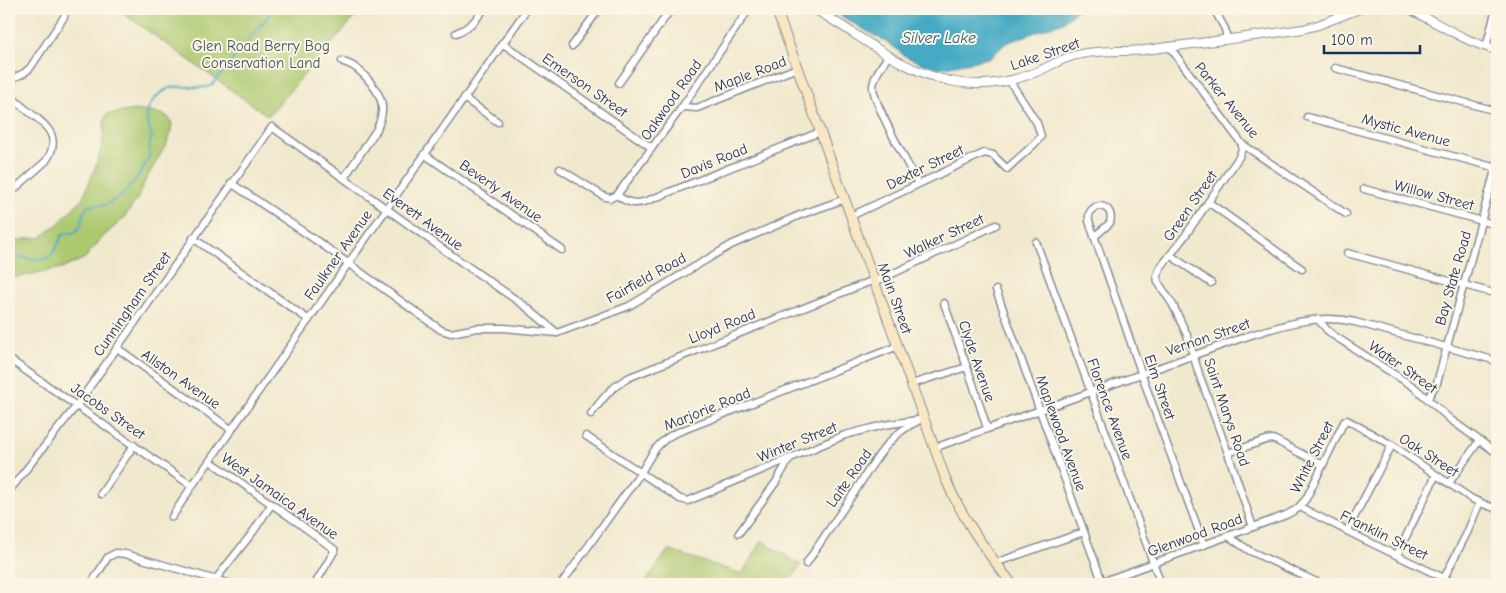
<svg xmlns="http://www.w3.org/2000/svg" width="1506" height="593" viewBox="0 0 1506 593" font-family="'Comic Neue',sans-serif">
	<style>
		.green { fill: #acc970; stroke: #647c67 }
		.water { fill: #44aac4; stroke: #306c91 }
		.lines { fill: none; stroke-linecap: round; stroke-linejoin: round }
		.stream { stroke: #44aac4; stroke-width: 2 }
		.minor-casing { stroke: #868c96; stroke-width: 9 }
		.tertiary-casing { stroke: #868c96; stroke-width: 10 }
		.secondary-casing { stroke: #868c96; stroke-width: 11 }
		.minor { stroke: #fff; stroke-width: 6 }
		.tertiary { stroke: #fff; stroke-width: 8 }
		.secondary { stroke: #f9e7c3; stroke-width: 9 }
		.labels { text-anchor: middle; dominant-baseline: central; stroke-width: 4; stroke-linejoin: round; paint-order: stroke }
		.park-label { font-size: 15px; fill: #3f5662; stroke: #fcf5e5 }
		.street-label { font-size: 15px; fill: #1b2f5e; stroke: #fcf5e5 }
		.water-label { font-size: 16px; font-style: italic; fill: #295a82; stroke: #fcf5e5 }
	</style>
	<rect width="100%" height="100%" fill="#fcf5e5"/>
	<filter id="ink" filterUnits="userSpaceOnUse"><feTurbulence type="fractalNoise" baseFrequency=".02" numOctaves="2"/><feDisplacementMap in="SourceGraphic" scale="10" xChannelSelector="R" yChannelSelector="G"/><feConvolveMatrix kernelMatrix="1 2 1 2 8 2 1 2 1" color-interpolation-filters="sRGB"/></filter>
	<filter id="wash" filterUnits="userSpaceOnUse"><feTurbulence type="fractalNoise" baseFrequency=".0096" numOctaves="4" result="noise"/><feDisplacementMap in="SourceGraphic" scale="20" xChannelSelector="R" yChannelSelector="G"/><feGaussianBlur stdDeviation="1.12" result="paint"/><feColorMatrix in="noise" values="0 0 0 0 0 0 0 0 0 0 0 0 0 0 0 0 0 1.4 0 .05"/><feComposite in="paint" operator="in"/></filter>
	<g filter="url(#wash)">
		<rect width="100%" height="100%" fill="#f1e9ce"/>
		<g class="green">
			<path d="M117,9H362L268,116Z"/>
			<path d="M136,110L162,114L168,117L172,123L171,130L167,143L145,181L136,201L123,219L102,238L85,258L66,267L9,279V243L30,238H40L59,223L75,206L82,200C89,182 98,163 102,145C105,134 102,123 107,114Z"/>
			<path d="M762,541L801,565L788,584H644L668,550L742,574Z"/>
		</g>
		<path class="water" d="M829,9H1078L1063,22L1006,43L990,58L940,68L921,63L905,56L886,41L875,36Z"/>
		<g class="lines">
			<path class="stream" d="M9,257C15,255 18,257 24,258C51,264 52,257 62,235L76,232L81,224L86,207L95,205H105L123,195L139,175L146,163L149,158L150,142L152,137C151,132 148,127 147,122C144,107 157,93 170,88C174,86 180,87 185,87C196,86 203,90 212,85L274,9"/>
		</g>
	</g>
	<g filter="url(#ink)">
		<g class="lines">
			<defs>
				<g id="minor">
					<path d="M1214,9L1225,29L1227,39"/>
					<path d="M456,33C469,28 476,20 484,9"/>
					<path d="M502,43L652,148"/>
					<path d="M572,46L599,9"/>
					<path d="M1169,46L1242,144L1346,214"/>
					<path d="M1486,47L1496,9"/>
					<path d="M889,55C883,64 874,75 873,86C872,102 909,165 918,184"/>
					<path d="M342,61C345,63 350,64 353,66C364,73 381,92 382,106C383,114 380,122 377,129L344,178"/>
					<path d="M1335,68L1497,111"/>
					<path d="M9,80L24,73L30,68L64,17L65,13L64,9"/>
					<path d="M619,83L671,9"/>
					<path d="M9,93C24,116 70,126 46,161L9,194"/>
					<path d="M464,98L498,122"/>
					<path d="M682,107L697,108L797,68"/>
					<path d="M1307,117L1497,168"/>
					<path d="M1242,144V149L1239,157L1185,236L1160,268L1157,276L1158,282L1173,305L1187,335L1199,374L1228,453L1253,527"/>
					<path d="M424,154L562,250"/>
					<path d="M560,169L605,197L611,198L617,195L682,107L749,9"/>
					<path d="M231,183L320,243L441,330L451,333L477,328H504L557,333L629,306L731,245L800,215L845,199"/>
					<path d="M1364,189L1497,225"/>
					<path d="M617,195C627,203 635,205 647,201L820,132"/>
					<path d="M1208,202L1302,269"/>
					<path d="M851,216L984,153L993,155L1007,169C1014,161 1038,143 1041,136L1037,123L1009,80"/>
					<path d="M1094,237L1110,223C1116,202 1086,200 1089,221L1151,401L1204,545"/>
					<path d="M193,238L309,320"/>
					<path d="M1036,242L1161,584"/>
					<path d="M1347,253L1497,294"/>
					<path d="M1170,255L1211,283"/>
					<path d="M875,282L996,225"/>
					<path d="M996,290L1103,584"/>
					<path d="M944,303L973,384L987,428"/>
					<path d="M1318,319L1327,330L1333,335L1414,387L1451,420L1497,453"/>
					<path d="M117,348L232,430"/>
					<path d="M9,359L192,486"/>
					<path d="M911,384L967,367"/>
					<path d="M1428,398L1437,383L1497,163"/>
					<path d="M591,414C604,397 611,387 630,377L874,280"/>
					<path d="M586,436L680,499L688,501L845,435L884,425L924,419"/>
					<path d="M934,448L1242,338C1279,326 1316,313 1355,322L1497,361"/>
					<path d="M1228,453L1266,440L1273,439L1323,465"/>
					<path d="M210,461L300,524L335,550L315,584"/>
					<path d="M1449,483L1479,441"/>
					<path d="M9,491L77,405L272,127L447,252L525,306L557,333"/>
					<path d="M101,494L134,445"/>
					<path d="M1300,507L1361,538L1456,584"/>
					<path d="M172,517L192,486L527,9"/>
					<path d="M1347,531L1392,445"/>
					<path d="M739,533L776,482L790,458"/>
					<path d="M1228,536L1250,551L1321,584"/>
					<path d="M1397,555L1436,475"/>
					<path d="M995,563L1084,532"/>
					<path d="M806,564C822,540 838,516 854,493C871,467 888,434 918,421"/>
					<path d="M1444,578L1467,533L1480,502"/>
					<path d="M215,580L253,532L271,505"/>
					<path d="M91,584L108,557L116,553L125,554L231,584"/>
					<path d="M561,584C586,550 610,515 635,481C650,461 650,448 673,434L898,346"/>
					<path d="M1096,584L1286,515L1297,509L1306,499L1344,422L1347,420L1392,445L1472,499L1486,505L1497,509"/>
				</g>
				<g id="tertiary">
					<path d="M814,9C858,33 900,71 950,81C980,88 1010,83 1039,71C1052,65 1066,56 1081,54C1102,50 1124,52 1145,50C1197,43 1250,37 1303,29L1318,25L1359,9"/>
					<path d="M1409,9C1438,23 1465,42 1497,50"/>
				</g>
				<path id="secondary" d="M776,9L946,480C962,518 986,551 1012,584"/>
			</defs>
			<use href="#minor" class="minor-casing"/>
			<use href="#tertiary" class="tertiary-casing"/>
			<use href="#secondary" class="secondary-casing"/>
			<use href="#minor" class="minor"/>
			<use href="#tertiary" class="tertiary"/>
			<use href="#secondary" class="secondary"/>
		</g>
	</g>
	<g class="labels">
		<g class="park-label">
			<text x="261" y="46">Glen Road Berry Bog<tspan x="261" dy="17">Conservation Land</tspan></text>
		</g>
		<g class="street-label">
			<text transform="translate(1045 54) rotate(-19)">Lake Street</text>
			<text transform="translate(750 74) rotate(-21)">Maple Road</text>
			<text transform="translate(585 85) rotate(35)">Emerson Street</text>
			<text transform="translate(671 100) rotate(-55)">Oakwood Road</text>
			<text transform="translate(1227 100) rotate(51)">Parker Avenue</text>
			<text transform="translate(1406 130) rotate(15)">Mystic Avenue</text>
			<text transform="translate(714 161) rotate(-22)">Davis Road</text>
			<text transform="translate(925 167) rotate(-26)">Dexter Street</text>
			<text transform="translate(501 191) rotate(35)">Beverly Avenue</text>
			<text transform="translate(1434 195) rotate(15)">Willow Street</text>
			<text transform="translate(1190 206) rotate(-55)">Green Street</text>
			<text transform="translate(423 219) rotate(36)">Everett Avenue</text>
			<text transform="translate(944 236) rotate(-25)">Walker Street</text>
			<text transform="translate(338 255) rotate(-55)">Faulkner Avenue</text>
			<text transform="translate(646 278) rotate(-29)">Fairfield Road</text>
			<text transform="translate(1453 278) rotate(-74)">Bay State Road</text>
			<text transform="translate(895 298) rotate(70)">Main Street</text>
			<text transform="translate(132 304) rotate(-55)">Cunningham Street</text>
			<text transform="translate(722 326) rotate(-22)">Lloyd Road</text>
			<text transform="translate(1208 337) rotate(-19)">Vernon Street</text>
			<text transform="translate(977 361) rotate(71)">Clyde Avenue</text>
			<text transform="translate(1403 367) rotate(35)">Water Street</text>
			<text transform="translate(181 379) rotate(35)">Allston Avenue</text>
			<text transform="translate(1160 387) rotate(71)">Elm Street</text>
			<text transform="translate(707 409) rotate(-22)">Marjorie Road</text>
			<text transform="translate(1110 409) rotate(70)">Florence Avenue</text>
			<text transform="translate(108 411) rotate(35)">Jacobs Street</text>
			<text transform="translate(1227 412) rotate(71)">Saint Marys Road</text>
			<text transform="translate(1061 433) rotate(70)">Maplewood Avenue</text>
			<text transform="translate(797 442) rotate(-22)">Winter Street</text>
			<text transform="translate(1429 455) rotate(33)">Oak Street</text>
			<text transform="translate(1312 457) rotate(-63)">White Street</text>
			<text transform="translate(849 478) rotate(-55)">Laite Road</text>
			<text transform="translate(280 496) rotate(35)">West Jamaica Avenue</text>
			<text transform="translate(1195 535) rotate(-20)">Glenwood Road</text>
			<text transform="translate(1384 535) rotate(26)">Franklin Street</text>
		</g>
		<g class="water-label">
			<text x="939" y="38">Silver Lake</text>
		</g>
	</g>
	<rect width="1506" height="593" fill="none" stroke="#fcf5e5" stroke-width="30"/>
	<path d="M1324 45v8h96v-8" fill="none" stroke="#1b2f5e" stroke-width="2.5"/>
	<text x="1331" y="45" font-size="15" fill="#1b2f5e" stroke="#fcf5e5" stroke-width="4" paint-order="stroke">100 m</text>
</svg>
